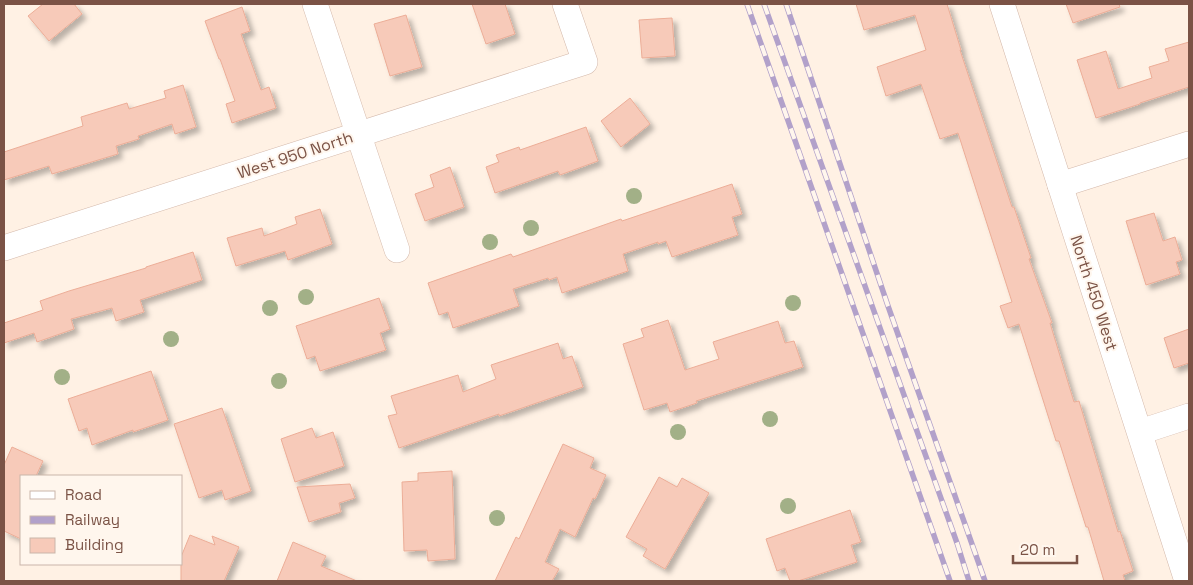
<svg xmlns="http://www.w3.org/2000/svg" width="1193" height="585" viewBox="0 0 1193 585" font-family="'Space Grotesk',sans-serif">
	<style>
		.building { fill: #f7cab9; stroke: #ecad97; filter: url(#shadow) }
		.lines { fill: none; stroke-linecap: round; stroke-linejoin: round }
		.street-casing { stroke: #d4b9ab; stroke-width: 26 }
		.street { stroke: #fff; stroke-width: 25 }
		.rail-casing { stroke: #b2a1ca; stroke-width: 5.5 }
		.rail { stroke: #fff6ed; stroke-width: 4; stroke-dasharray: 11; stroke-linecap: butt }
		.tree { fill: #a2b087 }
		.labels { text-anchor: middle; dominant-baseline: central; stroke-width: 4; stroke-linejoin: round; paint-order: stroke }
		.street-label { font-size: 16px; fill: #7b5346; stroke: #fff6ed }
	</style>
	<defs>
		<filter id="shadow"><feDropShadow dx="4.5" dy="4.5" stdDeviation="2.5" flood-color="#0004"/></filter>
	</defs>
	<rect width="100%" height="100%" fill="#fff1e4"/>
	<g class="building">
		<path d="M43,4H74L82,14L49,41L28,16Z"/>
		<path d="M472,4H505L515,34L486,44Z"/>
		<path d="M856,4H947L961,50H960L1012,207H1014L1031,258L1029,259L1052,323H1050L1074,402L1079,401L1118,532L1120,531L1133,571L1123,575L1125,581H1104L1088,527H1086L1059,441H1056L1019,324L1008,328L1000,306L1012,302L958,133L940,139L921,84L886,96L877,67L926,50L915,15L864,30Z"/>
		<path d="M1066,4H1119L1120,7L1073,23Z"/>
		<path d="M242,7L250,31L241,34L261,90L269,87L276,108L232,123L226,104L235,101L220,59H219L205,21Z"/>
		<path d="M406,15L422,67L390,76L374,24Z"/>
		<path d="M672,18L675,56L642,58L639,20Z"/>
		<path d="M1189,42V87L1140,103V104L1096,118L1077,60L1106,51L1118,89L1152,78L1149,67L1169,61L1165,49Z"/>
		<path d="M183,85L196,127L175,134L172,124L138,136L139,139L116,146L118,154L52,174L49,166L4,180V152L83,126L81,117L127,103L129,109L166,98L164,91Z"/>
		<path d="M630,98L650,124L621,147L601,121Z"/>
		<path d="M586,127L598,161L560,175L558,171L495,193L486,167L499,162L496,155L519,147L520,150Z"/>
		<path d="M450,167L464,207L425,221L415,194L434,187L430,175Z"/>
		<path d="M732,184L742,214L732,217L738,235L672,257L666,241L658,244V242L623,254L628,271L562,293L557,277L549,280L548,278L513,289L519,306L453,328L448,312L439,315L428,283L511,254L513,257L621,219L622,221Z"/>
		<path d="M320,209L332,244L288,260L285,251L236,266L227,238L262,228L264,236L297,224L295,217Z"/>
		<path d="M1154,213L1163,241L1175,237L1182,260L1176,262L1180,274L1146,285L1126,221Z"/>
		<path d="M193,252L202,280L140,300L144,312L116,321L112,308L71,319L74,329L37,342L34,333L4,343V323L43,310L40,301L69,291L146,268V267Z"/>
		<path d="M379,298L390,329L380,333L386,350L320,371L315,356L307,359L296,326Z"/>
		<path d="M668,320L685,370L719,359L713,342L778,321L785,343L794,341L803,367L696,401L697,403L670,412L667,403L644,410L623,344L644,337L641,329Z"/>
		<path d="M1189,329V363L1174,368L1164,338Z"/>
		<path d="M558,343L563,359L572,356L583,387L499,416V414L399,448L388,416L397,414L391,396L458,375L463,392L496,379L491,365Z"/>
		<path d="M151,371L168,420L133,432V430L92,445L87,428L79,431L68,399Z"/>
		<path d="M222,408L251,491L225,500L222,490L199,498L174,424Z"/>
		<path d="M312,428L316,438L333,432L344,466L295,482L281,439Z"/>
		<path d="M563,444L594,458L590,468L606,475L595,499L593,498L575,537L560,529L545,562L559,569L552,581H495L516,537L519,539Z"/>
		<path d="M12,447L43,461L36,476H21V539L4,531V465Z"/>
		<path d="M452,471L455,559L428,561L427,550L404,551L402,482L418,481V473Z"/>
		<path d="M659,477L677,487L682,478L709,493L665,569L643,556L647,549L626,537Z"/>
		<path d="M350,484L355,498L339,503L341,512L309,522L297,487Z"/>
		<path d="M850,510L861,542L851,545L857,562L798,581H790L785,568L777,571L766,539Z"/>
		<path d="M190,535L215,545L212,536L239,547L224,581H181V557Z"/>
		<path d="M293,542L326,556L321,566L357,581H277Z"/>
	</g>
	<g class="lines">
		<defs>
			<g id="street">
				<path d="M315,4L397,250"/>
				<path d="M1002,4L1187,581"/>
				<path d="M1060,185L1189,144"/>
				<path d="M4,248L585,62L565,4"/>
				<path d="M1140,432L1189,416"/>
			</g>
		</defs>
		<use href="#street" class="street-casing"/>
		<use href="#street" class="street"/>
		<defs>
			<g id="rail">
				<path d="M747,4L950,581"/>
				<path d="M764,4L957,543L969,581"/>
				<path d="M786,4L888,306L985,581"/>
			</g>
		</defs>
		<use href="#rail" class="rail-casing"/>
		<use href="#rail" class="rail"/>
	</g>
	<g class="tree">
		<circle cx="634" cy="196" r="8"/>
		<circle cx="531" cy="228" r="8"/>
		<circle cx="490" cy="242" r="8"/>
		<circle cx="306" cy="297" r="8"/>
		<circle cx="793" cy="303" r="8"/>
		<circle cx="270" cy="308" r="8"/>
		<circle cx="171" cy="339" r="8"/>
		<circle cx="62" cy="377" r="8"/>
		<circle cx="279" cy="381" r="8"/>
		<circle cx="770" cy="419" r="8"/>
		<circle cx="678" cy="432" r="8"/>
		<circle cx="788" cy="506" r="8"/>
		<circle cx="497" cy="518" r="8"/>
	</g>
	<g class="labels">
		<g class="street-label">
			<text transform="translate(295 155) rotate(-18)">West 950 North</text>
			<text transform="translate(1094 293) rotate(72)">North 450 West</text>
		</g>
	</g>
	<rect width="1193" height="585" fill="none" stroke="#7b5346" stroke-width="10"/>
	<rect x="20" y="475" width="162" height="90" fill="#fff6ed" stroke="#cab5aa"/>
	<rect x="30" y="491" width="25" height="8" fill="#ffffff" stroke="#cab5aa"/>
	<text x="65" y="500" font-size="15" fill="#7b5346">Road</text>
	<rect x="30" y="516" width="25" height="8" fill="#b2a1ca" stroke="#cab5aa"/>
	<text x="65" y="525" font-size="15" fill="#7b5346">Railway</text>
	<rect x="30" y="538" width="25" height="15" fill="#f7cab9" stroke="#cab5aa"/>
	<text x="65" y="550" font-size="15" fill="#7b5346">Building</text>
	<path d="M1013 555v8h64v-8" fill="none" stroke="#7b5346" stroke-width="2.5"/>
	<text x="1020" y="555" font-size="15" fill="#7b5346" stroke="#fff6ed" stroke-width="4" paint-order="stroke">20 m</text>
</svg>
